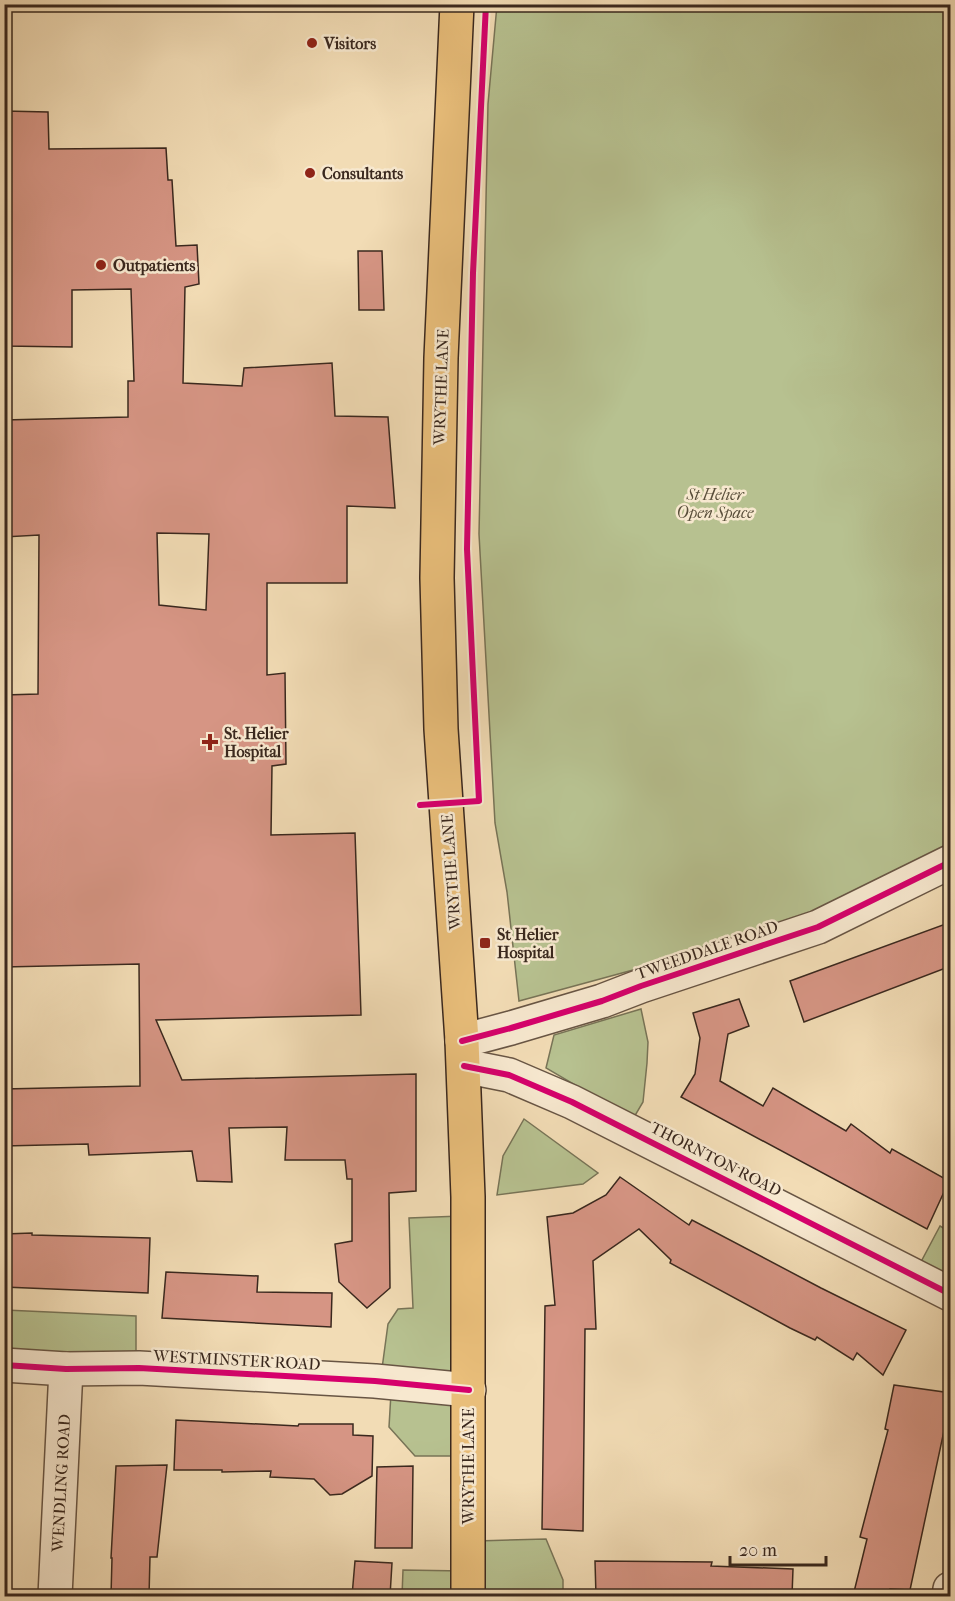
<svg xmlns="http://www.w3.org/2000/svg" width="955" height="1601" viewBox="0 0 955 1601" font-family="'IM FELL French Canon',serif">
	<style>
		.green { fill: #b7c190; stroke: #787457; stroke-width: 1.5 }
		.building { fill: #d69584; stroke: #3a281e; stroke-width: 1.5; fill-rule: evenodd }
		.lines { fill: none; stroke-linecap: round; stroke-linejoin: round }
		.minor-casing { stroke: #685544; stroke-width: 36 }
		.major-casing { stroke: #3a281e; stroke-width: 36 }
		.minor { stroke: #f7e8cf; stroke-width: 33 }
		.major { stroke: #e9be7a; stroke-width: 33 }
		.cycleway-casing { stroke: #f7e8cf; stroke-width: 10 }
		.cycleway { stroke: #d6006c; stroke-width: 6 }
		.poi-dot { fill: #8f2418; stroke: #f7e8cf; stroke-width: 2 }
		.labels { text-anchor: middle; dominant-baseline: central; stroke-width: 5; stroke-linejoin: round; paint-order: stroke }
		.poi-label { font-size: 16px; font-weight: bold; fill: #3a281e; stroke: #f7e8cf; text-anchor: start }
		.street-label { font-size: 16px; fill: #3a281e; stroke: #f7e8cf }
		.park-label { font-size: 16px; font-style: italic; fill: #594e3a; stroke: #f7e8cf }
	</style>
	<rect width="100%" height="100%" fill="#f2dcb5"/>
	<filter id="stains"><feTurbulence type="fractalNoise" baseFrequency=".00333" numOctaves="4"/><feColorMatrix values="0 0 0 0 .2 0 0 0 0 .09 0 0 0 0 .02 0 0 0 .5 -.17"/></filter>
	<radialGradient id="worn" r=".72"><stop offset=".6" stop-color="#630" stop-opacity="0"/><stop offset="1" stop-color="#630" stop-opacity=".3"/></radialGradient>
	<g class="green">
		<path d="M497,5H950V857L747,939L519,1001L507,892L495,823L479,534L488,104Z"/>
		<path d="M641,1009L648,1042L647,1063L643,1102L633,1119L546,1068L554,1035Z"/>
		<path d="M524,1119L598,1173L583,1184L497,1195L503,1156Z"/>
		<path d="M461,1216L464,1456H415L389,1427L392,1376H381L388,1324L398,1309L413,1308L409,1218Z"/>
		<path d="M940,1226L950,1232V1293L914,1275Z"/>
		<path d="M5,1310L136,1316V1364L5,1359Z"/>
		<path d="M546,1539L563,1580V1596H477V1541Z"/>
		<path d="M403,1570L463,1571V1596H402Z"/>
	</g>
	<g class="building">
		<path d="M4,111L48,112L49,149L166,148L168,180H172L176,246L197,245L199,284L185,287L183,383L242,386L244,368L332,363L335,416L388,417L395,508L347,506V583H267V675L285,673L286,764L272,766L271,835L355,833L361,1015L156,1020L182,1080L416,1074V1191L389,1193L390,1288L367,1308L339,1282L335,1244L352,1241V1179H347L345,1160H285L287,1127L229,1128L232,1182L197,1181L192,1151L89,1155L88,1144L4,1146V1089L140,1086L139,964L4,967V695L38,694L39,535L4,537V420L128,417V381H134L131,289L72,290V347L4,346ZM157,533L209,534L206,610L159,605Z"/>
		<path d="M358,251H382L384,310H359Z"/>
		<path d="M951,922V966L804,1022L790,981Z"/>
		<path d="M739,999L749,1026L728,1034L720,1081L763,1106L773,1088L846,1131L851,1124L890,1153L892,1149L949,1181L927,1229L681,1097L695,1074L700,1038L693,1013Z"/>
		<path d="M620,1177L689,1225L692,1220L821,1288L906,1330L883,1375L857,1353L853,1360L817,1337L815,1340L790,1328L670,1263L671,1260L639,1229L593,1261L596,1329H585L583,1531L542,1529L545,1306L555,1305L547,1217L573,1213L606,1195Z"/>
		<path d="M32,1233V1235L150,1238L148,1293L4,1287V1234Z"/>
		<path d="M166,1272L258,1276L257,1292L332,1293L331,1327L162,1318Z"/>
		<path d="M894,1385L951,1393V1398L910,1590L890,1589L889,1596H853L867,1539L860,1537L888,1430L885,1429Z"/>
		<path d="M176,1420L298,1426L299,1424H353V1435L373,1436L372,1476L342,1494L330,1495L314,1479L270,1477L271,1471L222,1472V1470H174Z"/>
		<path d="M167,1465L157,1557H150L149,1596H111L112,1558H111L116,1466Z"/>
		<path d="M413,1466L412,1548H375L377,1467Z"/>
		<path d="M355,1561L392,1563L390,1596H352Z"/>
		<path d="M595,1561L712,1562L711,1566L793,1569L792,1596H596Z"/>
	</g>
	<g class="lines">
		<defs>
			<g id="minor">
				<path d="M462,1041L511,1028L602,1001L641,986L818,927L950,862"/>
				<path d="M464,1066L509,1075L572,1102L950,1294"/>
				<path d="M4,1365L66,1369L139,1368L375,1381L469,1390"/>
				<path d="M55,1596L66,1369"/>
				<path d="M949,1596L950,1589"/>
			</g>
			<path id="major" d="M457,4L441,358L437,578L441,729L462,1041L468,1197V1596"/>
		</defs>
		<use href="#minor" class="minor-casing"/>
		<use href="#major" class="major-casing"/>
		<use href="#minor" class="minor"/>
		<use href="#major" class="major"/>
		<defs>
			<g id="cycleway">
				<path d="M420,805L479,801L467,549L473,273L486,4"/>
				<path d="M462,1041L511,1028L602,1001L641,986L818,927L950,862"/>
				<path d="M464,1066L509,1075L572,1102L950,1294"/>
				<path d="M4,1365L66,1369L139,1368L375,1381L469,1390"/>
			</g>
		</defs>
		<use href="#cycleway" class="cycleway-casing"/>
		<use href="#cycleway" class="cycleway"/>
	</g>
	<g class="poi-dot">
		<circle cx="312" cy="43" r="6"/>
		<circle cx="310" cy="173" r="6"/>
		<circle cx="101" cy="265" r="6"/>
		<path d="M207 733h6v6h6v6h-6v6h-6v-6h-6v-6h6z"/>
		<rect x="479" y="937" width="12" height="12" rx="3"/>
	</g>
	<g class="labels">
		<g class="poi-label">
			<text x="324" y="43">Visitors</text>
			<text x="322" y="173">Consultants</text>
			<text x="113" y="265">Outpatients</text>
			<text x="224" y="733">St. Helier<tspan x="224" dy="18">Hospital</tspan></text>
			<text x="497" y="934">St Helier<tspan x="497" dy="18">Hospital</tspan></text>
		</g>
		<g class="street-label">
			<text transform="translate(441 387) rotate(-88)">WRYTHE LANE</text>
			<text transform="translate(451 872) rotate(-94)">WRYTHE LANE</text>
			<text transform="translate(707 950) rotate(-19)">TWEEDDALE ROAD</text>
			<text transform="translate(716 1159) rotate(27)">THORNTON ROAD</text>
			<text transform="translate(237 1360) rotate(3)">WESTMINSTER ROAD</text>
			<text transform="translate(468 1466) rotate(-90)">WRYTHE LANE</text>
			<text transform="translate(61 1483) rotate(-87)">WENDLING ROAD</text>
		</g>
		<g class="park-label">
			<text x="715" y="494">St Helier<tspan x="715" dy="18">Open Space</tspan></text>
		</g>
	</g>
	<rect width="955" height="1601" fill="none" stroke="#f2dcb5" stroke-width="24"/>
	<rect x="6" y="6" width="943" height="1589" fill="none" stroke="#3a281e" stroke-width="3"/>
	<rect x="12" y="12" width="931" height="1577" fill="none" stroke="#3a281e" stroke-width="1.5"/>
	<path d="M730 1556v9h96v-9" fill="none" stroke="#3a281e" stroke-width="3"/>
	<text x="739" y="1556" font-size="18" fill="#3a281e" stroke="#f7e8cf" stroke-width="4.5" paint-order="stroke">20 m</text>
	<rect width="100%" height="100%" filter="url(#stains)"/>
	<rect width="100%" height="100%" fill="url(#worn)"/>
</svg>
